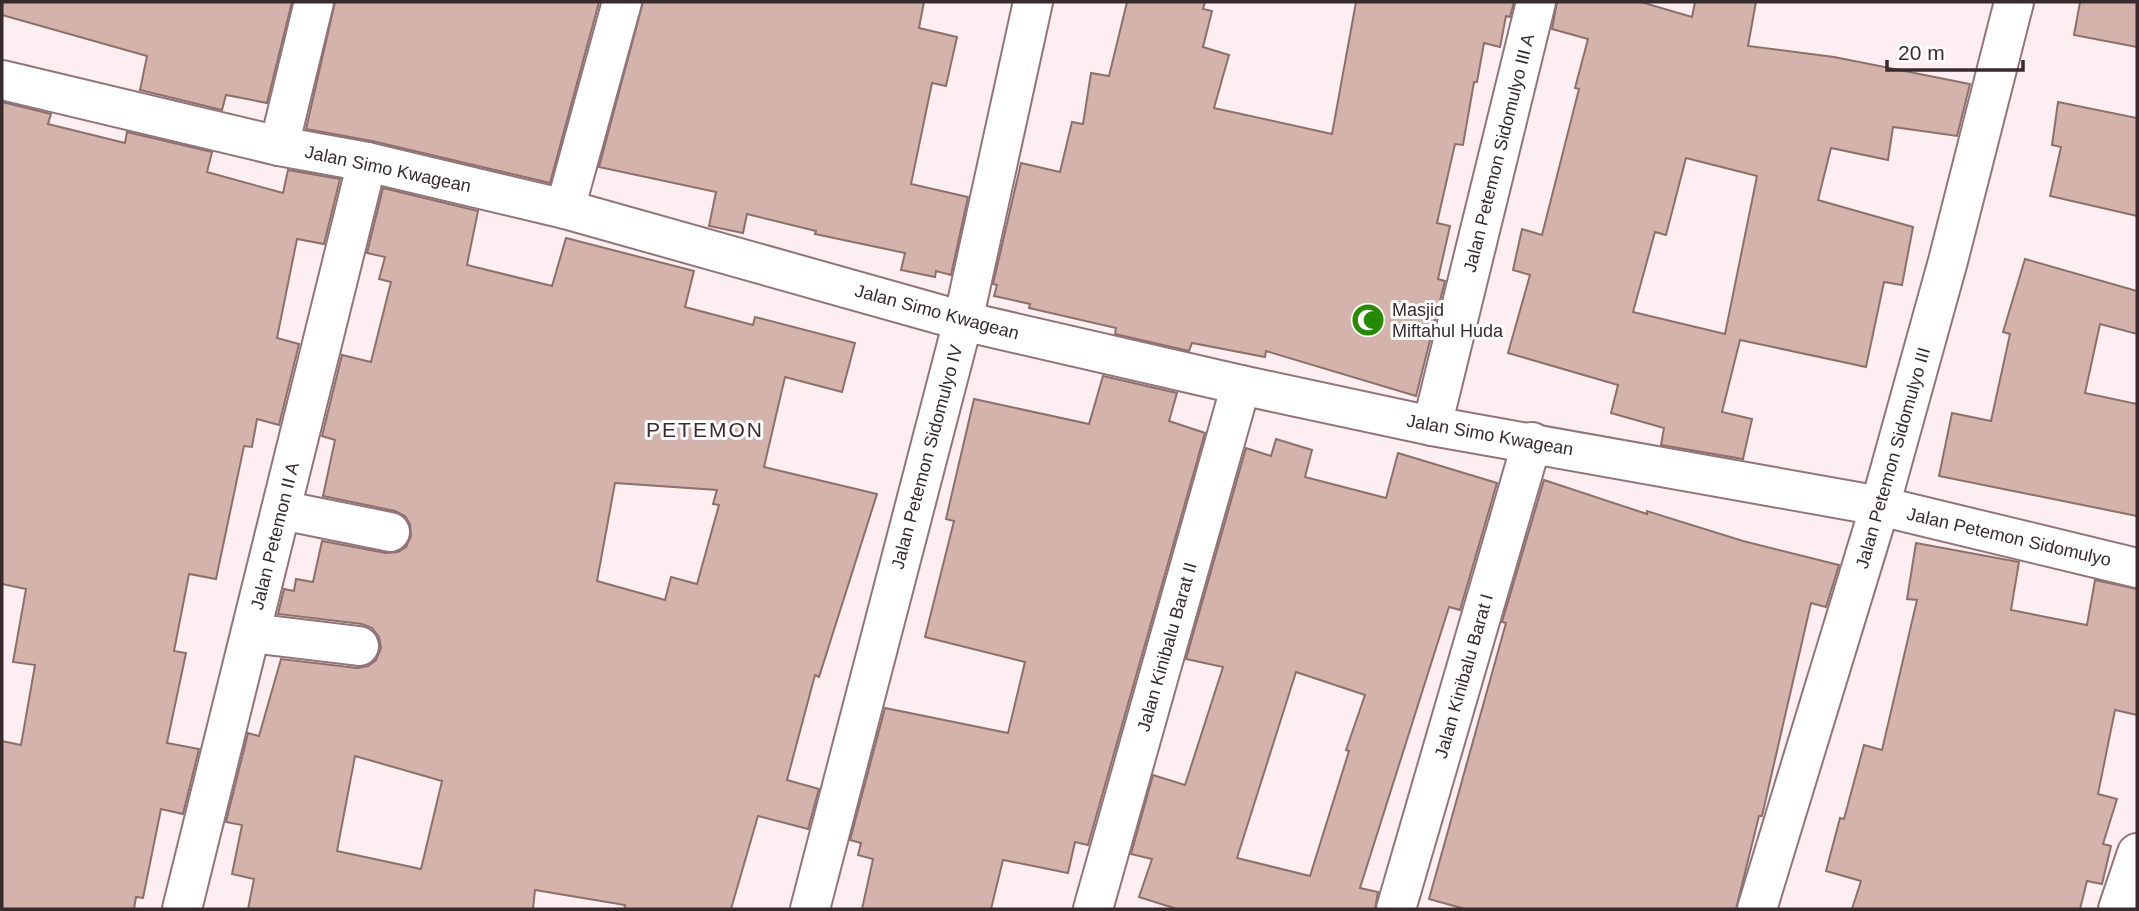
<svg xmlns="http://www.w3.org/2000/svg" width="2139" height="911" viewBox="0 0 2139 911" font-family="Helvetica,sans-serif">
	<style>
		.building { fill: #d3b3ac; stroke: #8d7069; stroke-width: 2; fill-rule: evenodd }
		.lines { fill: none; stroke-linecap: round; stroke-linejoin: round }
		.minor-casing { stroke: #92747a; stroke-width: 42 }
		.tertiary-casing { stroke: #92747a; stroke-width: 42 }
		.minor { stroke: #fff; stroke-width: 38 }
		.tertiary { stroke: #fff; stroke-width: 38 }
		.labels { text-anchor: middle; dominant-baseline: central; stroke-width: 6; stroke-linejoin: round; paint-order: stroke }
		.street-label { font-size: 18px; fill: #382b2e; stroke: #fff }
		.poi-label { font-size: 18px; fill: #382b2e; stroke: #fff; text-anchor: start }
		.quarter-label { font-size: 21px; letter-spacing: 2px; fill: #41282e; stroke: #fff }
	</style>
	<rect width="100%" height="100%" fill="#fdeff1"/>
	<g class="building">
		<path d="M2,2H292L267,103L226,95L222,110L140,90L147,56L2,15Z"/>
		<path d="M335,2H599L550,183L372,141L306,129Z"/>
		<path d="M643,2H924L919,28L957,37L946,86L932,83L911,184L968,197L951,275L936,271L935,277L901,270L905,253L815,234L816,231L747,214L743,233L709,226L716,192L599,167Z"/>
		<path d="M1127,2H1205L1203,9L1212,11L1203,47L1229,55L1214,108L1332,134L1356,2H1514L1510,17L1506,16L1500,47L1484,43L1477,82H1474L1463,145L1455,144L1437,223L1450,226L1438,279L1445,281L1416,396L1266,351L1265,357L1192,343L1189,351L1115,334L1116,328L1029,308L1030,304L994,296L997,285L993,284L1021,163L1060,172L1072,122L1083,124L1091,73L1109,76Z"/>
		<path d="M1557,2H1641L1692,17L1695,2H1756L1748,46L1834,57L1970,84L1957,136L1893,127L1888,160L1831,148L1818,200L1913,227L1902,285L1884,282L1866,367L1740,340L1722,412L1752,419L1743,459L1661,445L1664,428L1611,413L1618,385L1508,353L1530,275L1513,270L1522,229L1542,235L1579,89L1575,88L1588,39L1552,29ZM1686,158L1757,176L1725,334L1633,312L1655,232L1666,235Z"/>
		<path d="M2080,2H2137V47L2074,35Z"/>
		<path d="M2,102L51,114L48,124L125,143L127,132L212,152L207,172L283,193L288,170L340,179L324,244L297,239L277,338L299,344L279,425L257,419L252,447L244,446L216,579L189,574L174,651L186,653L167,743L199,749L183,814L161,809L143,898L136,897L134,909H2V741L21,745L35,665L13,662L26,589L2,584Z"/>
		<path d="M2058,102L2137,118V216L2050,196L2061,147L2052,145Z"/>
		<path d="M383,188L478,211L467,265L552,286L566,238L694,271L685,307L753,325L755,317L855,343L842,392L785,377L764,467L877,494L819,677L815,675L787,780L819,789L808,829L758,816L731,909H624L625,905L535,890L533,909H248L254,879L232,874L242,825L226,822L248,733L259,736L281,659L357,668L368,666L376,660L381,648L379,637L372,628L362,624L278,614L284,589L294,591L296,579L313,582L322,541L386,553L398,552L406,547L411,536L410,524L405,516L395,511L323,496L335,440L322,436L342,355L371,362L391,282L379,279L385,257L367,253ZM615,483L717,490L713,504L719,505L697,584L671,577L665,600L597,581ZM355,756L442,781L421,869L337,851Z"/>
		<path d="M2025,259L2137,291V334L2100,324L2085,393L2137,404V516L1939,476L1952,413L1991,421L2010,334L2003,332Z"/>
		<path d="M1103,376L1177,393L1169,421L1205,433L1088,845L1075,842L1068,873L1003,860L991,909H862L873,859L858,855L861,843L850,840L885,708L1008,733L1025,662L925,637L954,521L946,519L974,399L1089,424Z"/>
		<path d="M1276,439L1312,450L1305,477L1386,498L1398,453L1497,483L1460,610L1449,607L1360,888L1378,892L1375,909H1177L1139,897L1152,859L1131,854L1153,775L1185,785L1223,667L1186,659L1246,448L1271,456ZM1296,672L1365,695L1346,750L1349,751L1310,876L1237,858Z"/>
		<path d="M1544,480L1647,514V511L1743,541L1839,565L1826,607L1811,603L1762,816H1759L1736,909H1465L1429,899L1506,623L1502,622Z"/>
		<path d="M1916,543L2019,562L2011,610L2087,625L2095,580L2137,589V715L2115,710L2098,794L2117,799L2103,844L2111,846L2102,884L2087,881L2080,909H1852L1861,881L1826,871L1840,818L1844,819L1864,745L1882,750L1917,600L1907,599Z"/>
	</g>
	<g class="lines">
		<defs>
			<g id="minor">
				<path d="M279,146L314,2"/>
				<path d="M565,209L622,2"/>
				<path d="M1432,426L1536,2"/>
				<path d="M281,510L390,532"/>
				<path d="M251,633L359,646"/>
				<path d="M182,909L367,162"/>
				<path d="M810,909L963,321L1033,2"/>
				<path d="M1093,909L1241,385"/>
				<path d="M1396,909L1532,442"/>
				<path d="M1757,909L1880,506L2137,568"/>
				<path d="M2118,909L2137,853"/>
			</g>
			<path id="tertiary" d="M2,80L279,146L367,162L565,209L963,321L1241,385L1432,426L1880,506L1948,261L2014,2"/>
		</defs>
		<use href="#minor" class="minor-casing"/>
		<use href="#tertiary" class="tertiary-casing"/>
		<use href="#minor" class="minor"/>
		<use href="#tertiary" class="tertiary"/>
	</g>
	<defs>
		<symbol id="mosque-disc" viewBox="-11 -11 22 22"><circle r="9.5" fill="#268b02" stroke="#fff"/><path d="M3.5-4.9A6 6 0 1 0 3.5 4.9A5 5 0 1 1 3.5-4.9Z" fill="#fff"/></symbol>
	</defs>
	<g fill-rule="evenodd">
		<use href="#mosque-disc" x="1349" y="301" width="38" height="38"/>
	</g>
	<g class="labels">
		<g class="street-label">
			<text transform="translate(1499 153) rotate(-76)">Jalan Petemon Sidomulyo III A</text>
			<text transform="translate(388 169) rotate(12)">Jalan Simo Kwagean</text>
			<text transform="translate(937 312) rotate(15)">Jalan Simo Kwagean</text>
			<text transform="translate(1490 435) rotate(10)">Jalan Simo Kwagean</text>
			<text transform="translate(927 457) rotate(-75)">Jalan Petemon Sidomulyo IV</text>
			<text transform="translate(1893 458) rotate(-74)">Jalan Petemon Sidomulyo III</text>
			<text transform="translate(275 536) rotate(-76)">Jalan Petemon II A</text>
			<text transform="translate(2009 537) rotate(13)">Jalan Petemon Sidomulyo</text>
			<text transform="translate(1167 647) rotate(-74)">Jalan Kinibalu Barat II</text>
			<text transform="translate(1464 676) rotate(-74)">Jalan Kinibalu Barat I</text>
		</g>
		<g class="poi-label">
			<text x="1392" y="310">Masjid<tspan x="1392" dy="21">Miftahul Huda</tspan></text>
		</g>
		<g class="quarter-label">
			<text x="705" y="429">PETEMON</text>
		</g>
	</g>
	<rect width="2139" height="911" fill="none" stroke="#382b2e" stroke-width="7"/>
	<path d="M1887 60v10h136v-10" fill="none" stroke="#382b2e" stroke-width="3.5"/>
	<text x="1898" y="60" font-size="21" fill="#382b2e" stroke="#ffffff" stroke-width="5" paint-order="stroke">20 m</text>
</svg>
